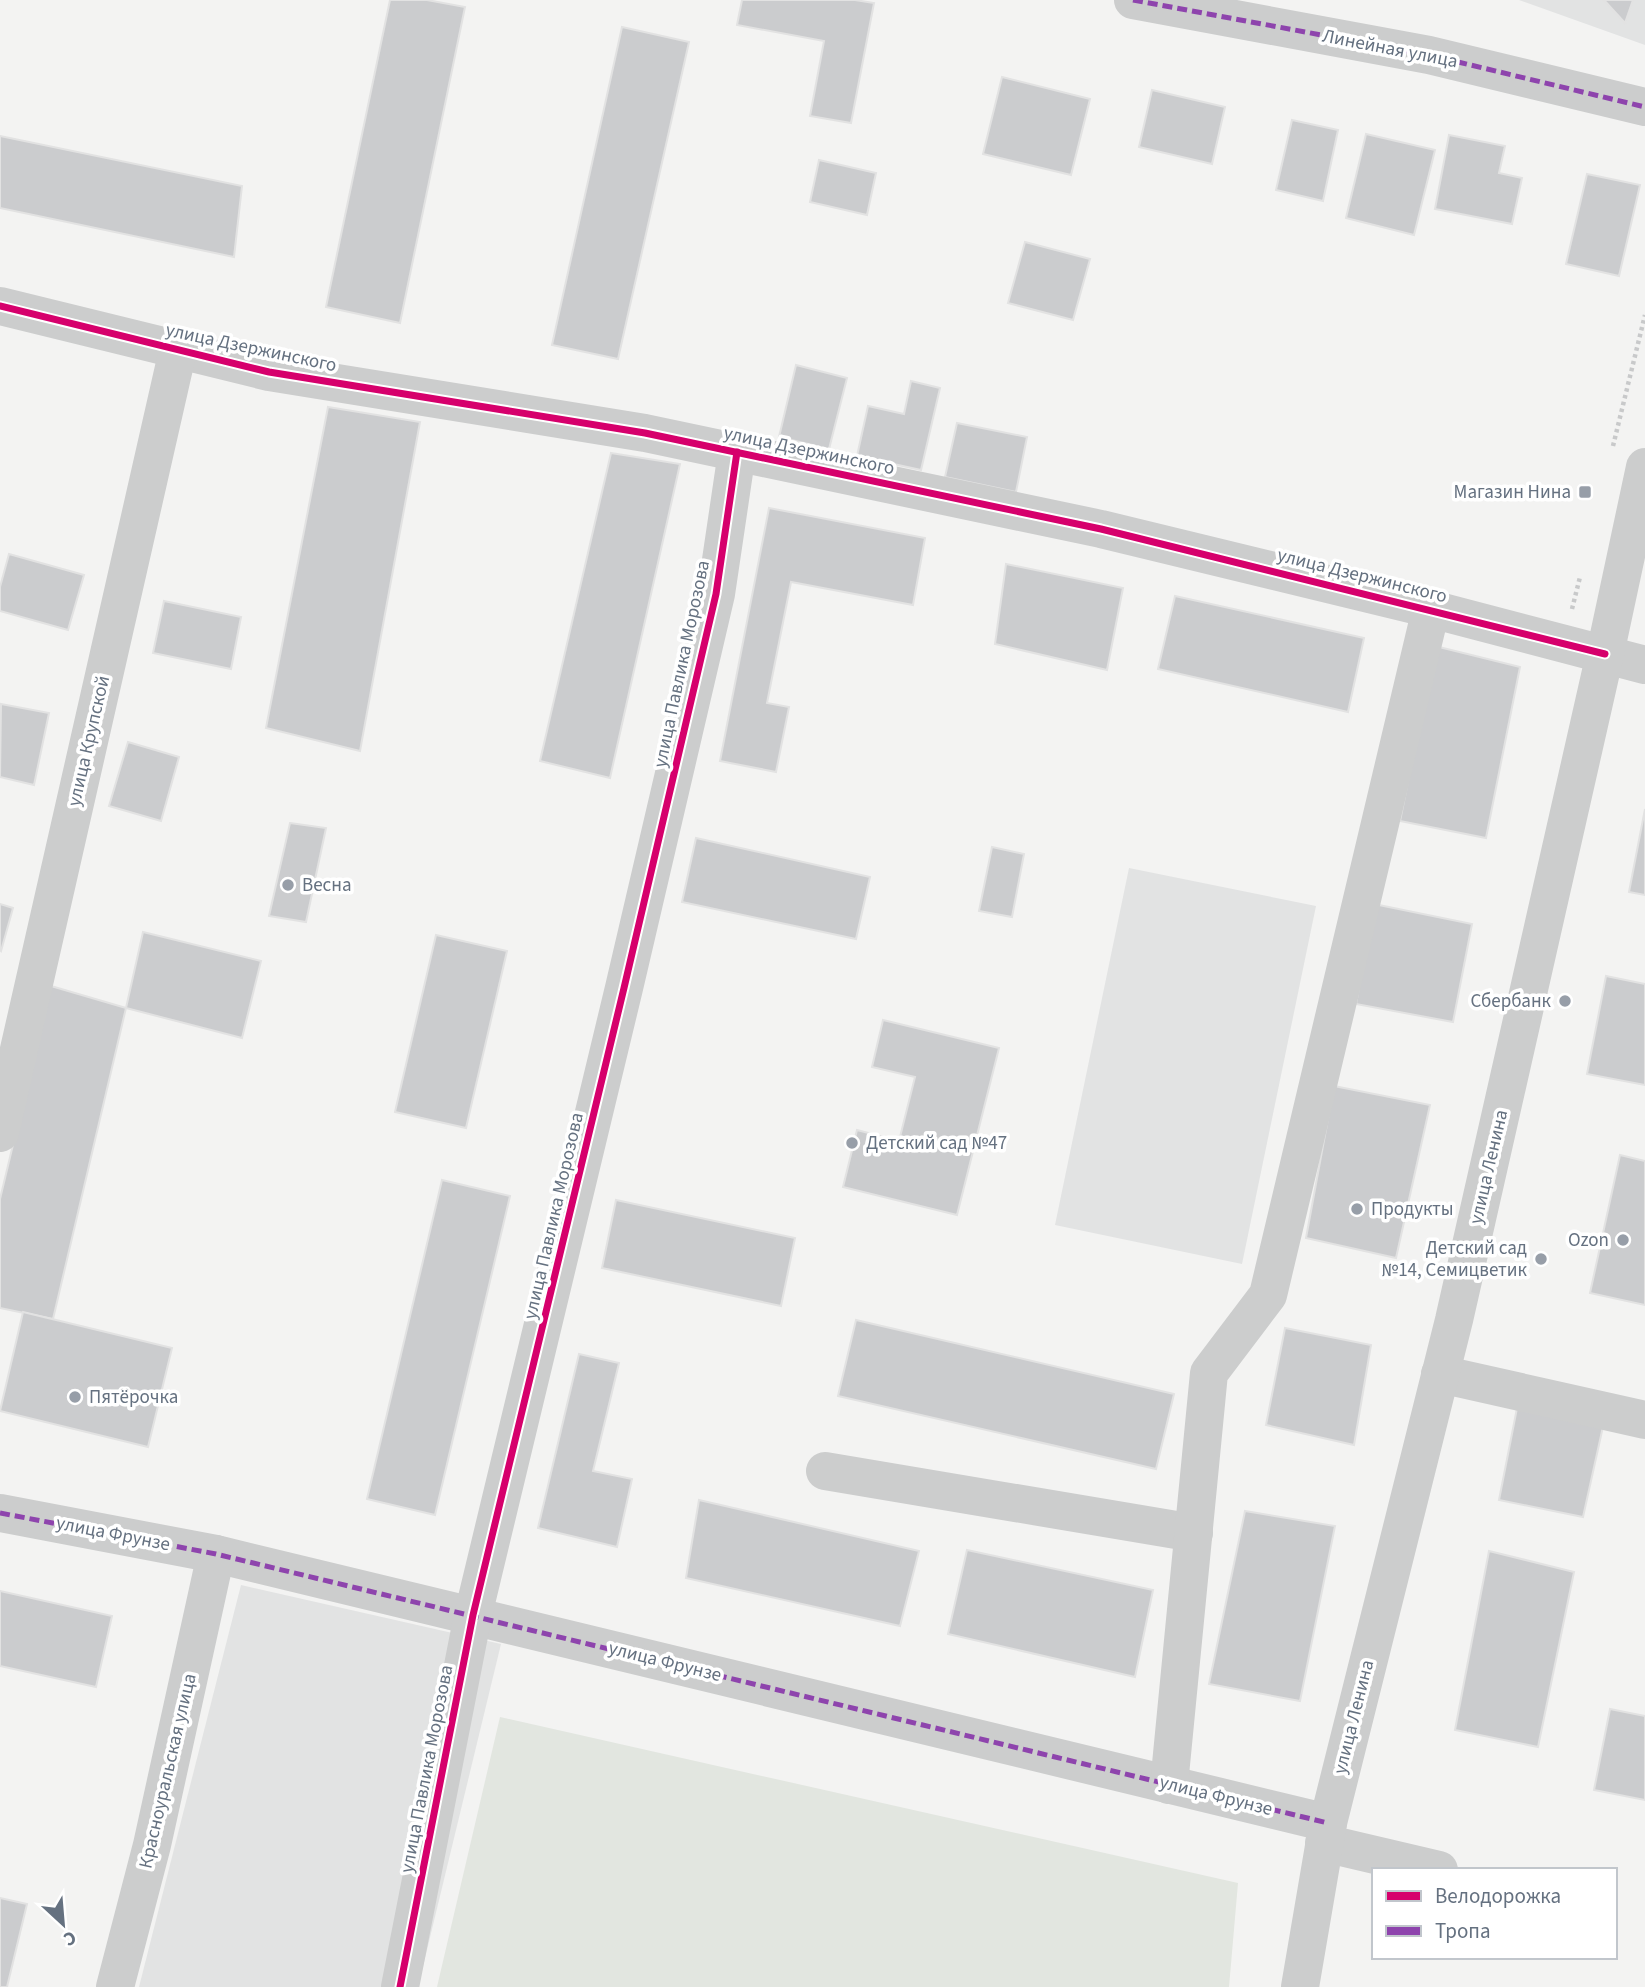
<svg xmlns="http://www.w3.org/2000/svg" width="1645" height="1987" viewBox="0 0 1645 1987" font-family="'Source Sans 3',sans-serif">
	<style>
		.built { fill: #e2e3e3 }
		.green { fill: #e2e6e0 }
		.building { fill: #cbccce; stroke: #e2e2e2; stroke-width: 2 }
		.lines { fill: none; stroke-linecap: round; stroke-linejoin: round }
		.path { stroke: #c8c9ca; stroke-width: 4.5; stroke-dasharray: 3.5 3.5; stroke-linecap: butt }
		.minor { stroke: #cccdcd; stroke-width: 38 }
		.quiet { stroke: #8e44ad; stroke-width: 5; stroke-dasharray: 10 5; stroke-linecap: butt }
		.cycleway-casing { stroke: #fff; stroke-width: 11 }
		.cycleway { stroke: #d6006c; stroke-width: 7 }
		.poi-dot { fill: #979ea8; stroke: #fff; stroke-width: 2.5 }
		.labels { text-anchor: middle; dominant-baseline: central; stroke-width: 7; stroke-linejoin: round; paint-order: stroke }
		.street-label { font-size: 19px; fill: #657180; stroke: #fff }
		.poi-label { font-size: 19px; fill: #657180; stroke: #fff; text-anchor: end }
	</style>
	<rect width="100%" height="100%" fill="#f3f3f2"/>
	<g class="built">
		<path d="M1519,0H1645V45Z"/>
		<path d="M1129,868L1316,906L1242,1264L1055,1225Z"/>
		<path d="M241,1585L501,1644L418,1987H139Z"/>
	</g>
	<path class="green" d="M500,1717L1238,1883L1229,1987H437Z"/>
	<g class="building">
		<path d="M390,0H427L465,7L400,323L326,307Z"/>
		<path d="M742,0H855L874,3L851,123L810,116L824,41L737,25Z"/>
		<path d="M1604,0H1633L1625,23Z"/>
		<path d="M622,27L689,42L618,359L552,345Z"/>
		<path d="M1002,77L1090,99L1071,175L983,154Z"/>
		<path d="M1152,90L1225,107L1212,164L1139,147Z"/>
		<path d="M1292,120L1338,130L1323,201L1276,190Z"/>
		<path d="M1366,134L1435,150L1414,235L1346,218Z"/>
		<path d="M1449,135L1505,146L1499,173L1522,178L1512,224L1435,209Z"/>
		<path d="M0,136L242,186L234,257L0,208Z"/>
		<path d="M819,160L876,173L867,215L810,202Z"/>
		<path d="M1587,174L1640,185L1619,276L1566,264Z"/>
		<path d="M1025,242L1090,259L1073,320L1008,303Z"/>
		<path d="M796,365L847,378L829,449L779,437Z"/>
		<path d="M911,381L940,388L921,470L857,456L868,406L904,414Z"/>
		<path d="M328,407L420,422L360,751L266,728Z"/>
		<path d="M957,423L1027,437L1016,492L945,477Z"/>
		<path d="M611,453L680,464L610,778L540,761Z"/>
		<path d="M769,508L925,538L913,605L791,582L767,703L789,707L776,772L720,761Z"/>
		<path d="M9,554L84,575L68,630L0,611V587Z"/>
		<path d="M1006,564L1123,588L1107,670L995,644Z"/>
		<path d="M1175,596L1364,638L1348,712L1158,669Z"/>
		<path d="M164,601L241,617L231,669L153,653Z"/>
		<path d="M1435,646L1520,667L1486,838L1400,821Z"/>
		<path d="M1,704L49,713L34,785L0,777Z"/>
		<path d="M128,742L179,757L161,821L109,806Z"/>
		<path d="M1645,809V895L1629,892Z"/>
		<path d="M290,823L326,828L306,922L269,916Z"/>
		<path d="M696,838L870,877L856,939L682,902Z"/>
		<path d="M992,847L1024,854L1012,917L979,911Z"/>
		<path d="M0,904L13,908L1,951L0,950Z"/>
		<path d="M1374,904L1472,924L1453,1022L1356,1004Z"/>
		<path d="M143,932L261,961L242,1038L126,1008Z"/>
		<path d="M436,935L507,951L466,1128L395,1112Z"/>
		<path d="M1606,976L1645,984V1085L1587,1074Z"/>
		<path d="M51,986L126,1008L53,1319L0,1308V1199Z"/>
		<path d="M883,1020L999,1048L957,1215L843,1187L857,1130L899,1141L915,1077L872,1067Z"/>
		<path d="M1334,1086L1430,1105L1396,1258L1306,1238Z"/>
		<path d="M1620,1155L1645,1161V1305L1590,1293Z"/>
		<path d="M442,1180L510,1196L435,1515L367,1499Z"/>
		<path d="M616,1200L795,1238L781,1306L602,1268Z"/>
		<path d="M23,1312L172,1348L148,1447L0,1411Z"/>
		<path d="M856,1320L1174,1394L1156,1469L838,1396Z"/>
		<path d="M1285,1328L1371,1345L1354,1445L1266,1425Z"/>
		<path d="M579,1354L619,1363L593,1471L632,1479L617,1547L538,1528Z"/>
		<path d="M1518,1403L1604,1422L1583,1517L1499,1500Z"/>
		<path d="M699,1500L919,1551L900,1626L686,1578Z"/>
		<path d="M1245,1511L1335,1526L1300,1701L1209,1684Z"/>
		<path d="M967,1550L1153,1590L1135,1677L948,1634Z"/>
		<path d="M1489,1551L1574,1572L1538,1747L1455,1730Z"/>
		<path d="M0,1591L112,1616L96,1687L0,1666Z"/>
		<path d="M1610,1709L1645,1716V1800L1594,1790Z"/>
		<path d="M0,1898L27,1904L7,1987H0Z"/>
	</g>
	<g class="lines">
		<g class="path">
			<path d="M1613,446L1645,315"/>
			<path d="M1572,609L1580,577"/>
		</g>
		<g class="minor">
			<path d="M1133,0L1429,55L1645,107"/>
			<path d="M0,306L269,372L645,433L1101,529L1431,609L1645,665"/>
			<path d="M0,1133L178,350"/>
			<path d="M1440,1374L1645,1420"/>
			<path d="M825,1471L1194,1533"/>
			<path d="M0,1513L216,1554L1328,1823"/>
			<path d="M1169,1785L1209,1373L1268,1295L1431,609"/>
			<path d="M1324,1843L1439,1870"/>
			<path d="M115,1987L152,1845L216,1554"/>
			<path d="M400,1987L473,1615L624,988L716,594L737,452"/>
			<path d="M1300,1987L1328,1823L1454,1320L1605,654L1645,467"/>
		</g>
		<g class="quiet">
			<path d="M1133,0L1429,55L1645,107"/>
			<path d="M0,1513L216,1554L1328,1823"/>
		</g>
		<defs>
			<g id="cycleway">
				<path d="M0,306L269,372L645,433L1101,529L1605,654"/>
				<path d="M400,1987L473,1615L624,988L716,594L737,452"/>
			</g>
		</defs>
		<use href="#cycleway" class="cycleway-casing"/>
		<use href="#cycleway" class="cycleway"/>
	</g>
	<g class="poi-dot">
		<rect x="1578" y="485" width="14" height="14" rx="3.5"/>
		<circle cx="288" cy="885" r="7"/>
		<circle cx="1565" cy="1001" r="7"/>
		<circle cx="852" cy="1143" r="7"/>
		<circle cx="1357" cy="1209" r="7"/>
		<circle cx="1623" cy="1240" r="7"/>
		<circle cx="1541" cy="1259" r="7"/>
		<circle cx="75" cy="1397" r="7"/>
	</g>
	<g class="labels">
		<g class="street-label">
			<text transform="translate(1390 49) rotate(11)">Линейная улица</text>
			<text transform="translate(251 348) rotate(12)">улица Дзержинского</text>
			<text transform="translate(809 451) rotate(12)">улица Дзержинского</text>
			<text transform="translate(1362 576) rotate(14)">улица Дзержинского</text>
			<text transform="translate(682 664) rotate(-78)">улица Павлика Морозова</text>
			<text transform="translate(89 741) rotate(-77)">улица Крупской</text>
			<text transform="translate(1489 1167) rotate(-77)">улица Ленина</text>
			<text transform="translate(554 1216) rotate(-77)">улица Павлика Морозова</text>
			<text transform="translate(113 1534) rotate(11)">улица Фрунзе</text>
			<text transform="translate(665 1662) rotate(14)">улица Фрунзе</text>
			<text transform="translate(1354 1717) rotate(-76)">улица Ленина</text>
			<text transform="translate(427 1769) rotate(-79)">улица Павлика Морозова</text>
			<text transform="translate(168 1771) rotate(-77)">Красноуральская улица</text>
			<text transform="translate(1216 1796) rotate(14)">улица Фрунзе</text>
		</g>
		<g class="poi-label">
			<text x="1571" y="492">Магазин Нина</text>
			<text x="302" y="885" text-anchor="start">Весна</text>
			<text x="1551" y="1001">Сбербанк</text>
			<text x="866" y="1143" text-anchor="start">Детский сад №47</text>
			<text x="1371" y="1209" text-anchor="start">Продукты</text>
			<text x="1609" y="1240">Ozon</text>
			<text x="1527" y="1248">Детский сад<tspan x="1527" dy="22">№14, Семицветик</tspan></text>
			<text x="89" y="1397" text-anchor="start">Пятёрочка</text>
		</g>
	</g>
	<rect x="1372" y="1868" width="245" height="91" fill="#ffffff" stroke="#c1c6cc" stroke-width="2"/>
	<rect x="1386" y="1891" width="35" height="10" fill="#d6006c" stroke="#c1c6cc" stroke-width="2"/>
	<text x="1435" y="1903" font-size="21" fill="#657180">Велодорожка</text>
	<rect x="1386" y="1926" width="35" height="10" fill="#8e44ad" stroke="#c1c6cc" stroke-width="2"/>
	<text x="1435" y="1938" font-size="21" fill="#657180">Тропа</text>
	<g transform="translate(63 1924) rotate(154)" stroke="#ffffff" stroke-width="5" paint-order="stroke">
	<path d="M0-5L12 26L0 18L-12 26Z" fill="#657180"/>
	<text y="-10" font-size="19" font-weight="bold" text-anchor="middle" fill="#657180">С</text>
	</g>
</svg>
